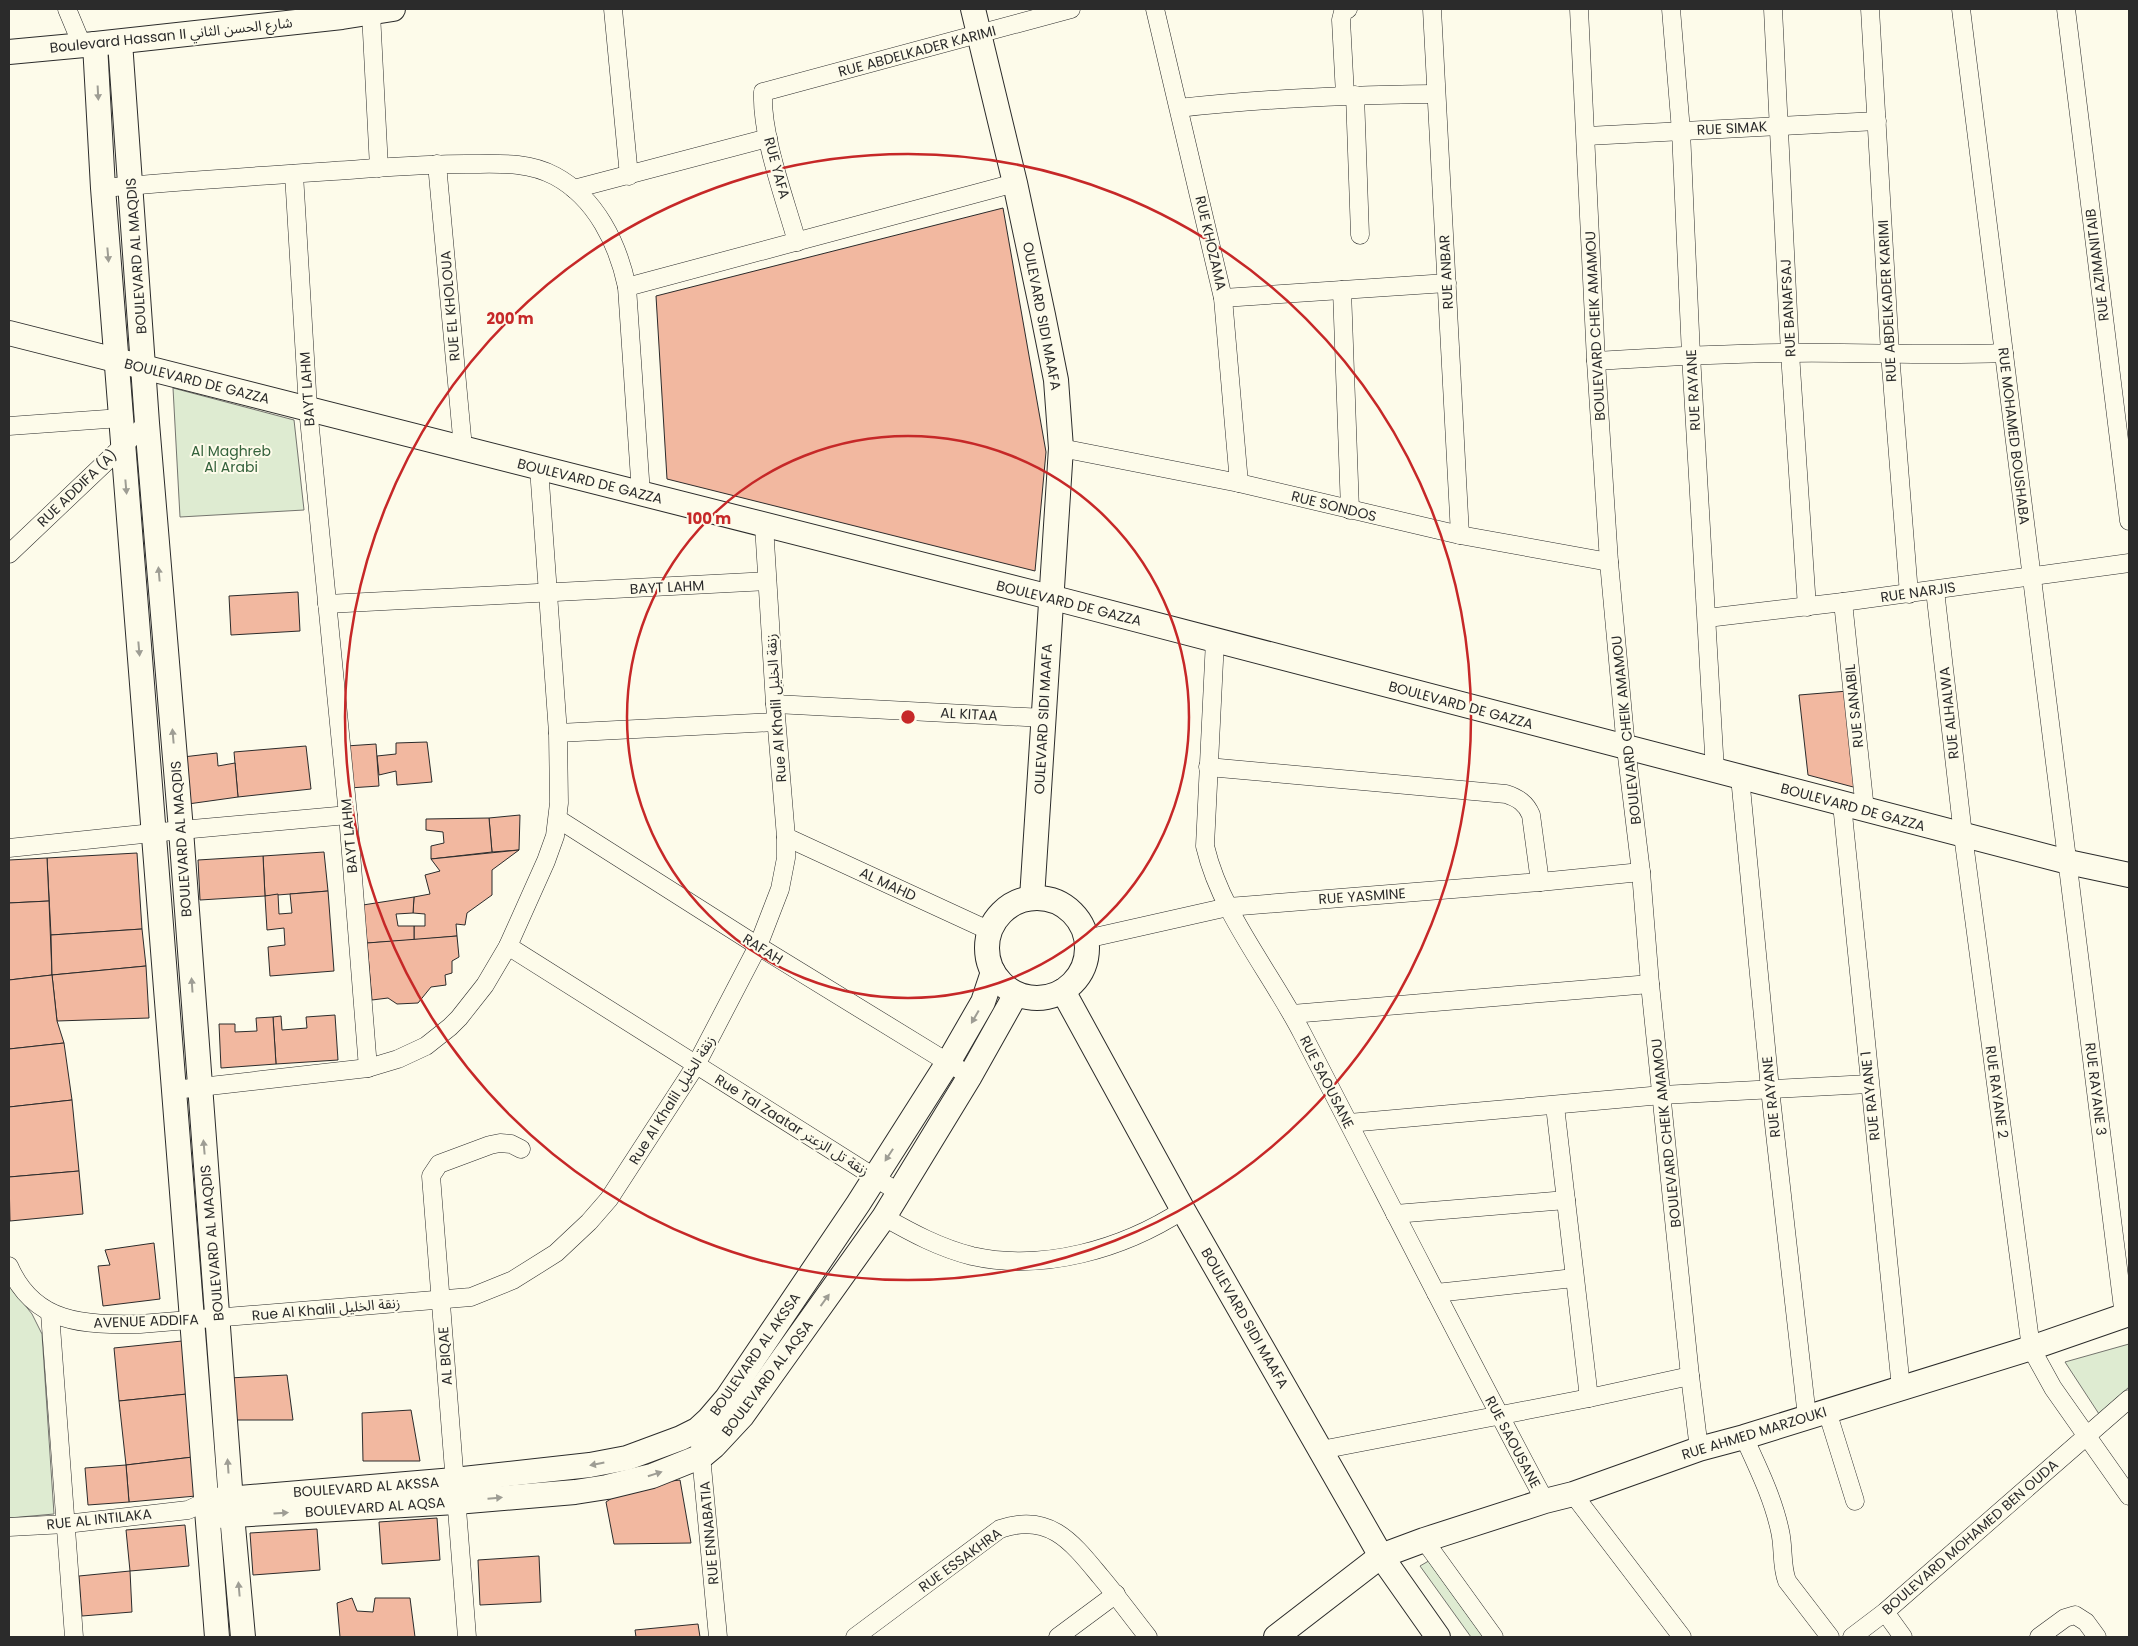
<svg xmlns="http://www.w3.org/2000/svg" width="2138" height="1646" viewBox="0 0 2138 1646" font-family="Poppins,'Noto Sans Arabic',sans-serif">
	<style>
		.green { fill: #deebd1; stroke: #74746e }
		.building { fill: #f2b8a0; stroke: #2b2b2b }
		.lines { fill: none; stroke-linecap: round; stroke-linejoin: round }
		.street-casing { stroke: #2b2b2b; stroke-width: 19 }
		.secondary-casing { stroke: #2b2b2b; stroke-width: 26 }
		.street { stroke: #fdfbea; stroke-width: 18 }
		.secondary { stroke: #fdfbea; stroke-width: 24 }
		.oneway { fill: #9e9d94 }
		.ring { fill: none; stroke: #c62828; stroke-width: 2.5 }
		.labels { text-anchor: middle; dominant-baseline: central; stroke-width: 4; stroke-linejoin: round; paint-order: stroke }
		.street-label { font-size: 14px; fill: #2b2b2b; stroke: #fdfbea }
		.park-label { font-size: 14px; fill: #34623c; stroke: #fdfbea }
		.centre { fill: #c62828; stroke: #fdfbea; stroke-width: 2.5 }
		.ring-label { font-size: 15px; text-anchor: middle; font-weight: bold; fill: #c62828; stroke: #fdfbea; stroke-width: 4; stroke-linejoin: round; paint-order: stroke }
	</style>
	<rect width="100%" height="100%" fill="#fdfbea"/>
	<g class="green">
		<path d="M173,388L294,420L304,510L180,517Z"/>
		<path d="M9,1285L32,1314L42,1334L54,1514L9,1518Z"/>
		<path d="M2129,1344V1387L2099,1414L2065,1362Z"/>
		<path d="M1432,1559L1489,1637H1471L1420,1566Z"/>
	</g>
	<g class="building">
		<path d="M1003,208L1046,452L1035,571L667,479L656,296Z"/>
		<path d="M298,592L300,631L231,635L229,596Z"/>
		<path d="M1848,691L1857,788L1808,775L1799,695Z"/>
		<path d="M427,742L432,782L397,785L396,771L379,775L377,756L396,754V743Z"/>
		<path d="M376,744L379,786L349,788L346,746Z"/>
		<path d="M306,746L311,789L238,797L234,752Z"/>
		<path d="M217,753L218,766L235,763L238,797L188,804L183,757Z"/>
		<path d="M520,815L519,850L492,852L489,818Z"/>
		<path d="M489,818L492,852L431,859V846L444,843L443,832L426,830V819Z"/>
		<path d="M519,850L492,870V895L467,913L465,925L456,924L457,936L414,940V926H425V914L413,913L414,897L430,894L425,875L440,871L431,859Z"/>
		<path d="M324,852L328,891L265,896L263,856Z"/>
		<path d="M137,853L142,929L51,935L47,858Z"/>
		<path d="M263,856L265,896L200,900L198,860Z"/>
		<path d="M47,858L49,901L9,903V860Z"/>
		<path d="M328,891L334,971L270,976L268,947L285,945L284,928L267,930L265,896L278,894L279,914L292,913L290,894Z"/>
		<path d="M414,897L413,913L396,914L398,926H414V940L367,943L363,905Z"/>
		<path d="M49,901L52,975L9,980V903Z"/>
		<path d="M142,929L146,966L52,975L51,935Z"/>
		<path d="M457,936L459,957L452,961V973L445,975L446,985L431,987L418,1003L397,1004L388,998L372,1000L367,943Z"/>
		<path d="M146,966L149,1018L57,1021L52,975Z"/>
		<path d="M52,975L57,1021L64,1043L9,1049V980Z"/>
		<path d="M335,1015L338,1060L276,1064L273,1017L281,1016L282,1030L307,1028L306,1017Z"/>
		<path d="M273,1017L276,1064L221,1068L219,1024H235V1032L257,1031L256,1018Z"/>
		<path d="M64,1043L72,1100L9,1107V1049Z"/>
		<path d="M72,1100L79,1171L9,1177V1107Z"/>
		<path d="M79,1171L83,1214L10,1221L9,1177Z"/>
		<path d="M154,1243L160,1299L103,1306L98,1266L110,1265L105,1250Z"/>
		<path d="M182,1341L187,1394L119,1401L114,1348Z"/>
		<path d="M287,1375L293,1420H235L229,1378Z"/>
		<path d="M187,1394L193,1457L126,1465L119,1401Z"/>
		<path d="M411,1410L420,1461H363L362,1413Z"/>
		<path d="M193,1457L196,1496L129,1502L126,1465Z"/>
		<path d="M126,1465L129,1502L88,1505L85,1468Z"/>
		<path d="M680,1480L691,1543L614,1544L606,1502L630,1486Z"/>
		<path d="M437,1518L440,1560L382,1564L379,1522Z"/>
		<path d="M185,1525L189,1566L130,1571L126,1530Z"/>
		<path d="M317,1529L320,1570L253,1575L250,1533Z"/>
		<path d="M539,1556L541,1602L480,1605L478,1560Z"/>
		<path d="M130,1571L132,1612L82,1616L79,1576Z"/>
		<path d="M352,1598L357,1611L373,1612L375,1598H410L415,1637H340L337,1603Z"/>
		<path d="M698,1624L700,1637H636L635,1630Z"/>
	</g>
	<g class="lines">
		<defs>
			<g id="street">
				<path d="M67,9L82,45"/>
				<path d="M613,9L629,176"/>
				<path d="M1155,9L1223,298L1239,483"/>
				<path d="M1432,9L1460,535"/>
				<path d="M1579,9L1596,361L1609,562L1626,748L1641,872L1650,984L1690,1376L1699,1449"/>
				<path d="M1671,9L1681,131L1691,355L1715,771"/>
				<path d="M1773,9L1790,353L1807,607"/>
				<path d="M1870,9L1890,353L1909,594"/>
				<path d="M1961,9L2124,1316"/>
				<path d="M2066,9L2129,521"/>
				<path d="M371,13L379,168"/>
				<path d="M1345,95L1341,20L1343,12L1348,9"/>
				<path d="M1355,95L1360,235"/>
				<path d="M1179,108C1265,98 1349,95 1435,94"/>
				<path d="M1587,136L1877,121"/>
				<path d="M437,164L463,448"/>
				<path d="M294,174L308,408L348,815L368,1068"/>
				<path d="M103,188C180,181 257,176 333,171C378,168 422,164 466,164C497,164 527,161 555,176C596,198 618,244 627,287L641,494"/>
				<path d="M574,189L768,138"/>
				<path d="M797,242C785,199 761,136 763,92L1071,9"/>
				<path d="M627,287L1015,183"/>
				<path d="M1342,290L1350,510"/>
				<path d="M1223,298L1447,283"/>
				<path d="M1596,361C1661,357 1726,353 1790,353C1862,352 1933,356 2004,353"/>
				<path d="M9,426L121,418"/>
				<path d="M1061,448L1239,483L1460,535L1609,562"/>
				<path d="M9,554L147,423"/>
				<path d="M1935,590L1963,835L2031,1348L2053,1388L2129,1496"/>
				<path d="M1843,602L1865,810"/>
				<path d="M327,604L767,581"/>
				<path d="M1707,618L1843,602L2129,563"/>
				<path d="M1215,640L1205,846C1221,914 1270,971 1302,1033C1383,1189 1462,1346 1545,1501"/>
				<path d="M775,704L1044,718"/>
				<path d="M558,733L776,722"/>
				<path d="M1208,767L1506,794C1518,798 1526,803 1531,815L1540,882"/>
				<path d="M1740,777L1770,1089L1807,1417"/>
				<path d="M1842,804L1901,1388"/>
				<path d="M558,819L758,946L970,1076"/>
				<path d="M786,837L990,931"/>
				<path d="M9,848L181,830L348,815"/>
				<path d="M1086,939L1228,907L1540,882L1641,872"/>
				<path d="M508,946L898,1192"/>
				<path d="M1292,1014L1650,984"/>
				<path d="M174,1090L368,1068L398,1059L426,1046L450,1027L459,1018L485,985L508,946L546,861L555,836L559,803L558,733L539,468"/>
				<path d="M1555,1106L1589,1398"/>
				<path d="M1349,1123L1662,1095L1869,1084"/>
				<path d="M1395,1214L1566,1200"/>
				<path d="M884,1217C912,1233 940,1248 972,1256C1043,1272 1123,1249 1183,1210"/>
				<path d="M9,1266C34,1324 84,1325 140,1324L471,1297L513,1280L556,1253L589,1222L609,1199L696,1065L758,946L780,889L786,858V837L775,704L764,525"/>
				<path d="M1436,1293L1574,1278"/>
				<path d="M50,1313L74,1637"/>
				<path d="M1827,1411L1855,1501"/>
				<path d="M1744,1437C1758,1468 1773,1498 1780,1531C1784,1548 1781,1565 1787,1581L1830,1637"/>
				<path d="M700,1445L718,1637"/>
				<path d="M1321,1450L1589,1398L1690,1376"/>
				<path d="M1573,1494L1682,1637"/>
				<path d="M9,1527L66,1524L188,1510L205,1502"/>
				<path d="M1424,1540L1494,1637"/>
				<path d="M1885,1612L1903,1637"/>
				<path d="M467,1637L431,1176L439,1164L490,1145L500,1143L511,1144L521,1149"/>
				<path d="M855,1637L1000,1529C1049,1512 1072,1542 1100,1576C1117,1596 1132,1617 1148,1637"/>
				<path d="M1058,1637L1116,1594"/>
				<path d="M1852,1637L1885,1612L2129,1399"/>
				<path d="M2039,1637L2065,1618L2075,1615L2086,1622L2097,1637"/>
			</g>
			<g id="secondary">
				<path d="M973,9L1015,183L1043,315L1056,380L1061,448L1032,898"/>
				<path d="M120,42L147,423L181,830L232,1515L243,1637"/>
				<path d="M95,44L103,188L217,1637"/>
				<path d="M9,52L95,44L342,17L393,9"/>
				<path d="M9,333L1050,597L2068,862L2129,875"/>
				<circle cx="1037" cy="948" r="50"/>
				<path d="M1063,991L1183,1210L1381,1556L1438,1637"/>
				<path d="M216,1500L454,1480L590,1465L627,1458L681,1438L697,1430L709,1419L727,1398L858,1204L949,1061L983,1002L993,972"/>
				<path d="M216,1516L456,1502L575,1492L607,1487L652,1476L702,1456L714,1446L742,1416L884,1217L970,1076L1016,994"/>
				<path d="M1276,1637L1381,1556L1424,1540L1545,1501L1573,1494L1699,1449L1744,1437L2031,1348L2129,1314"/>
			</g>
		</defs>
		<use href="#street" class="street-casing"/>
		<use href="#secondary" class="secondary-casing"/>
		<use href="#street" class="street"/>
		<use href="#secondary" class="secondary"/>
	</g>
	<defs><path id="oneway-solid" d="M-6-.8H1V-3.2L6.5 0L1 3.2V.8H-6Z" transform="scale(1.25)"/></defs>
	<g class="oneway">
		<use href="#oneway-solid" transform="translate(98 93) rotate(87)"/>
		<use href="#oneway-solid" transform="translate(108 255) rotate(85)"/>
		<use href="#oneway-solid" transform="translate(126 487) rotate(85)"/>
		<use href="#oneway-solid" transform="translate(159 574) rotate(-95)"/>
		<use href="#oneway-solid" transform="translate(139 649) rotate(85)"/>
		<use href="#oneway-solid" transform="translate(173 736) rotate(-95)"/>
		<use href="#oneway-solid" transform="translate(192 985) rotate(-94)"/>
		<use href="#oneway-solid" transform="translate(975 1017) rotate(120)"/>
		<use href="#oneway-solid" transform="translate(204 1147) rotate(-95)"/>
		<use href="#oneway-solid" transform="translate(889 1155) rotate(123)"/>
		<use href="#oneway-solid" transform="translate(825 1300) rotate(-54)"/>
		<use href="#oneway-solid" transform="translate(597 1464) rotate(169)"/>
		<use href="#oneway-solid" transform="translate(228 1466) rotate(-94)"/>
		<use href="#oneway-solid" transform="translate(655 1474) rotate(-18)"/>
		<use href="#oneway-solid" transform="translate(495 1498) rotate(-5)"/>
		<use href="#oneway-solid" transform="translate(281 1513) rotate(-4)"/>
		<use href="#oneway-solid" transform="translate(239 1589) rotate(-95)"/>
	</g>
	<g class="ring">
		<circle cx="908" cy="717" r="281"/>
		<circle cx="908" cy="717" r="563"/>
	</g>
	<g class="labels">
		<g class="street-label">
			<text transform="translate(171 35) rotate(-6)">Boulevard Hassan II شارع الحسن الثاني</text>
			<text transform="translate(917 51) rotate(-15)">RUE ABDELKADER KARIMI</text>
			<text transform="translate(1732 128) rotate(-3)">RUE SIMAK</text>
			<text transform="translate(777 168) rotate(75)">RUE YAFA</text>
			<text transform="translate(1211 243) rotate(77)">RUE KHOZAMA</text>
			<text transform="translate(136 256) rotate(-94)">BOULEVARD AL MAQDIS</text>
			<text transform="translate(2097 265) rotate(-97)">RUE AZIMANITAIB</text>
			<text transform="translate(1446 272) rotate(-93)">RUE ANBAR</text>
			<text transform="translate(1887 301) rotate(-93)">RUE ABDELKADER KARIMI</text>
			<text transform="translate(450 306) rotate(-95)">RUE EL KHOLOUA</text>
			<text transform="translate(1788 308) rotate(-93)">RUE BANAFSAJ</text>
			<text transform="translate(1042 316) rotate(79)">OULEVARD SIDI MAAFA</text>
			<text transform="translate(1595 326) rotate(-93)">BOULEVARD CHEIK AMAMOU</text>
			<text transform="translate(197 381) rotate(14)">BOULEVARD DE GAZZA</text>
			<text transform="translate(307 389) rotate(-94)">BAYT LAHM</text>
			<text transform="translate(1693 390) rotate(-93)">RUE RAYANE</text>
			<text transform="translate(2014 436) rotate(83)">RUE MOHAMED BOUSHABA</text>
			<text transform="translate(590 481) rotate(14)">BOULEVARD DE GAZZA</text>
			<text transform="translate(77 488) rotate(-44)">RUE ADDIFA (A)</text>
			<text transform="translate(1334 506) rotate(14)">RUE SONDOS</text>
			<text transform="translate(667 587) rotate(-3)">BAYT LAHM</text>
			<text transform="translate(1918 592) rotate(-8)">RUE NARJIS</text>
			<text transform="translate(1069 603) rotate(14)">BOULEVARD DE GAZZA</text>
			<text transform="translate(1461 705) rotate(15)">BOULEVARD DE GAZZA</text>
			<text transform="translate(1854 706) rotate(-96)">RUE SANABIL</text>
			<text transform="translate(776 708) rotate(-94)">Rue Al Khalil زنقة الخليل</text>
			<text transform="translate(1949 713) rotate(-96)">RUE ALHALWA</text>
			<text transform="translate(969 714) rotate(3)">AL KITAA</text>
			<text transform="translate(1043 719) rotate(-87)">OULEVARD SIDI MAAFA</text>
			<text transform="translate(1626 730) rotate(-96)">BOULEVARD CHEIK AMAMOU</text>
			<text transform="translate(1853 807) rotate(15)">BOULEVARD DE GAZZA</text>
			<text transform="translate(349 836) rotate(-95)">BAYT LAHM</text>
			<text transform="translate(181 839) rotate(-94)">BOULEVARD AL MAQDIS</text>
			<text transform="translate(888 884) rotate(25)">AL MAHD</text>
			<text transform="translate(1362 896) rotate(-4)">RUE YASMINE</text>
			<text transform="translate(763 949) rotate(32)">RAFAH</text>
			<text transform="translate(1327 1082) rotate(63)">RUE SAOUSANE</text>
			<text transform="translate(2096 1089) rotate(83)">RUE RAYANE 3</text>
			<text transform="translate(1997 1092) rotate(82)">RUE RAYANE 2</text>
			<text transform="translate(1870 1096) rotate(-96)">RUE RAYANE 1</text>
			<text transform="translate(1771 1097) rotate(-96)">RUE RAYANE</text>
			<text transform="translate(672 1100) rotate(-58)">Rue Al Khalil زنقة الخليل</text>
			<text transform="translate(792 1125) rotate(32)">Rue Tal Zaatar زنقة تل الزعتر</text>
			<text transform="translate(1666 1133) rotate(-96)">BOULEVARD CHEIK AMAMOU</text>
			<text transform="translate(212 1243) rotate(-95)">BOULEVARD AL MAQDIS</text>
			<text transform="translate(326 1309) rotate(-5)">Rue Al Khalil زنقة الخليل</text>
			<text transform="translate(1245 1318) rotate(60)">BOULEVARD SIDI MAAFA</text>
			<text transform="translate(146 1321) rotate(-2)">AVENUE ADDIFA</text>
			<text transform="translate(755 1354) rotate(-55)">BOULEVARD AL AKSSA</text>
			<text transform="translate(445 1356) rotate(-94)">AL BIQAE</text>
			<text transform="translate(767 1378) rotate(-53)">BOULEVARD AL AQSA</text>
			<text transform="translate(1754 1433) rotate(-17)">RUE AHMED MARZOUKI</text>
			<text transform="translate(1513 1442) rotate(62)">RUE SAOUSANE</text>
			<text transform="translate(366 1487) rotate(-4)">BOULEVARD AL AKSSA</text>
			<text transform="translate(375 1507) rotate(-4)">BOULEVARD AL AQSA</text>
			<text transform="translate(99 1519) rotate(-6)">RUE AL INTILAKA</text>
			<text transform="translate(709 1533) rotate(-95)">RUE ENNABATIA</text>
			<text transform="translate(1970 1537) rotate(-41)">BOULEVARD MOHAMED BEN OUDA</text>
			<text transform="translate(960 1560) rotate(-36)">RUE ESSAKHRA</text>
		</g>
		<g class="park-label">
			<text x="231" y="451">Al Maghreb<tspan x="231" dy="16">Al Arabi</tspan></text>
		</g>
	</g>
	<circle cx="908" cy="717" r="8" class="centre"/>
	<g class="ring-label">
		<text x="510" y="324">200 m</text>
		<text x="709" y="524">100 m</text>
	</g>
	<rect width="2138" height="1646" fill="none" stroke="#2b2b2b" stroke-width="20"/>
</svg>
